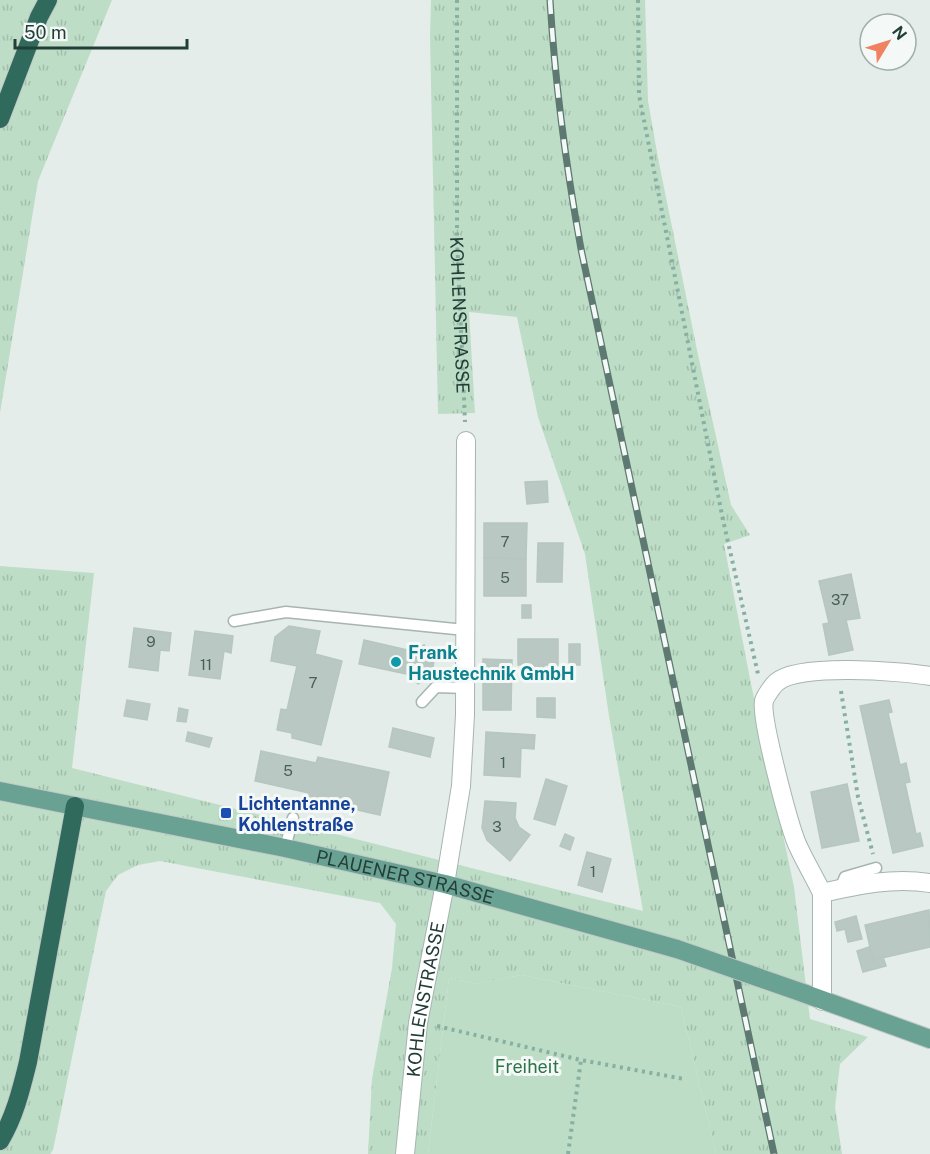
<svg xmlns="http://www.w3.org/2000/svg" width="930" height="1154" viewBox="0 0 930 1154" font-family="'Public Sans',sans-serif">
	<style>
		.grass { fill: url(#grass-tufts) }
		.garden { fill: #bdddc6 }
		.building { fill: #b9c8c2; stroke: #b6c6c0; stroke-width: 1.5 }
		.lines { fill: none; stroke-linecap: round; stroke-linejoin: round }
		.lane-casing { stroke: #a6b5b0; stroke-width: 13 }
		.street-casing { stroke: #a6b5b0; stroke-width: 20 }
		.primary-casing { stroke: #c1c9c7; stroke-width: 20 }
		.highway-casing { stroke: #c1c9c7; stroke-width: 20 }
		.path { stroke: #85b0a2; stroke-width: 4; stroke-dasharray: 3 4.5; stroke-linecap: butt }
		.lane { stroke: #fff; stroke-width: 10 }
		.street { stroke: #fff; stroke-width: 18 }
		.primary { stroke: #69a192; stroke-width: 18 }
		.highway { stroke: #306a5d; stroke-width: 18 }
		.rail-casing { stroke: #5e7972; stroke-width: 7 }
		.rail { stroke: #f4f9f7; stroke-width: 4.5; stroke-dasharray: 14; stroke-linecap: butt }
		.primary-bridge-casing { stroke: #c1c9c7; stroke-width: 20; stroke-linecap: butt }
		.primary-bridge { stroke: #69a192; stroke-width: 18 }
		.culture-dot { fill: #0f9aa8; stroke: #f4f9f7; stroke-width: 2 }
		.transit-dot { fill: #1a4fb4; stroke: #f4f9f7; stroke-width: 2 }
		.labels { text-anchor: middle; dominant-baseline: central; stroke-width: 6; stroke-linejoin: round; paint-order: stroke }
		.number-label { font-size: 15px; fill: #48605a }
		.street-label { font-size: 18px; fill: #233e37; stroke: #f4f9f7 }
		.culture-label { font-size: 18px; font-weight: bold; fill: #0d838f; stroke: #f4f9f7; text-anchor: start }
		.transit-label { font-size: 18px; font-weight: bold; fill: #164399; stroke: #f4f9f7; text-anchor: start }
		.park-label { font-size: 18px; fill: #2e7449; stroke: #f4f9f7 }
	</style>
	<defs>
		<pattern id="grass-tufts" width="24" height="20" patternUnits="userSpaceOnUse" patternTransform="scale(1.5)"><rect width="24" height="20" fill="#bdddc6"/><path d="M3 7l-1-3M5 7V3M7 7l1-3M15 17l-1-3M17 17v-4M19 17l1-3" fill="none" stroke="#a2bfab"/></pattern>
	</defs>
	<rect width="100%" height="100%" fill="#e4ede9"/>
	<g class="grass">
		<path d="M0,0H112L38,181L0,413Z"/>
		<path d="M431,0H645L648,101L658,158L697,350L731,505L750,535L724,544L750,679L794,887L810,1019L868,1037L840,1064L835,1107L842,1154H716L681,1007L521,975L476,984L449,978L428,1154H368L372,1079L392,968L396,924L380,903L160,861L138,865L118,875L106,891L53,1150L50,1154H0V566L94,573L72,768L643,911L609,716L585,554L538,417L517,317L469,312L475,413L438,414L430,36Z"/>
	</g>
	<path class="garden" d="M521,975L681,1007L716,1154H428L449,978L476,984Z"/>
	<g class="building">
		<path d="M547,481L548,502L527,504L525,482Z"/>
		<path d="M484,523H527L526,559L484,558Z"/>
		<path d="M538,543H563L562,582H537Z"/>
		<path d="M484,558L526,559V596H484Z"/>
		<path d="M851,574L860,618L846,620L853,650L829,655L823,624L829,623L819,581Z"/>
		<rect x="522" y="605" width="9" height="13"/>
		<path d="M289,626L320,631L315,654L342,661L321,745L292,738V733L277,730L281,709L287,710L297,666L271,661L275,637Z"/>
		<path d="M134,628L171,633L169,651L160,650L158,671L129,667Z"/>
		<path d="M195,631L233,636L231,653L224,651L220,679L189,675Z"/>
		<path d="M518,639H558V665H544V676H523V665H518Z"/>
		<path d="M364,640L416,652L424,645L434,660L432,674L418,684L411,675L359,664Z"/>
		<rect x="569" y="644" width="11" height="21"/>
		<path d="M483,659L512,660L511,710H483Z"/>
		<path d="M537,698H555V718L537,717Z"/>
		<path d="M127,700L150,704L147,720L124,716Z"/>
		<path d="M889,700L892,712L888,713L900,765L906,763L910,782L905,783L916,834L920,833L923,846L893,853L860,706Z"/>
		<path d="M179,708L188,710L186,722L177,721Z"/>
		<path d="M393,728L434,738L430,757L389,747Z"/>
		<path d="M188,732L212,738L209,747L186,741Z"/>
		<path d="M486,732L535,735L534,749L521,748L520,777L484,775Z"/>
		<path d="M261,751L316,763L318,757L389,772L380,815L308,799L309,793L255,781Z"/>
		<path d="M546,779L567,786L555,825L534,819Z"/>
		<path d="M847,784L859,841L822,848L811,792Z"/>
		<path d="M485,801L516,803L515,818L519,827L530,835L510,861L487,840L482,828Z"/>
		<path d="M565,834L574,838L570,850L560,846Z"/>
		<path d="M587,852L611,859L602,892L578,885Z"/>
		<path d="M929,910L930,947L873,960L865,925Z"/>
		<path d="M856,916L862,939L848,942L845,929L837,931L835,922Z"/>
		<path d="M869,947L873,960L883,957L886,966L863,972L857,951Z"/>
	</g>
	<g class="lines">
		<defs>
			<g id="lane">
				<path d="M234,621L286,612L465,630"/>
				<path d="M422,702L436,687L465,688"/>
				<path d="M285,848L293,818"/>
				<path d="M840,889L845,877L876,868"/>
			</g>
			<g id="street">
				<path d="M822,893C814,876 804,860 797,844C789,825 760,717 764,701C765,697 773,685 777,682C798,663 901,671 930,676"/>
				<path d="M822,1001V893C857,885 893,877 930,883"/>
				<path id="s2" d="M405,1154L418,1023L445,884L461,786L465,715L466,441"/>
			</g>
			<g id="primary">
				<path id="s3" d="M0,791L285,848L445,884L677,949"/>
				<path d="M803,993L930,1039"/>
			</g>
			<g id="highway">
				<path d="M0,119L39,17L48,0"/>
				<path d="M0,1141C15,1116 21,1090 28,1062L75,806"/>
			</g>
		</defs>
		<use href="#lane" class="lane-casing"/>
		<use href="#street" class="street-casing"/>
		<use href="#primary" class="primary-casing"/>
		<use href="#highway" class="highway-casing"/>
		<g class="path">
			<path id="s1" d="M457,0V238L465,422"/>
			<path d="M638,0L639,95L723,520L758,674"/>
			<path d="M841,691L858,797L873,854"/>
			<path d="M437,1026L581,1060L684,1079"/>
			<path d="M568,1154L581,1060"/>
		</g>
		<use href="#lane" class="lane"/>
		<use href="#street" class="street"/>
		<use href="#primary" class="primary"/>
		<use href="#highway" class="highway"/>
		<defs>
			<path id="rail" d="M550,0C555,84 566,166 581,249L774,1154"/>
		</defs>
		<use href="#rail" class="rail-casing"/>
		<use href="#rail" class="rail"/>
		<defs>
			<path id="primary-bridge" d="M677,949L803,993"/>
		</defs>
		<use href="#primary-bridge" class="primary-bridge-casing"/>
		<use href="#primary-bridge" class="primary-bridge"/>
	</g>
	<circle class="culture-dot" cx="396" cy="662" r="6"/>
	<rect class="transit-dot" x="220" y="807" width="12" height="12" rx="3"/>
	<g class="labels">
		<g class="number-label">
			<text x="505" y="541">7</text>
			<text x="505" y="577">5</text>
			<text x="840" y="599">37</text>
			<text x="151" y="641">9</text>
			<text x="206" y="664">11</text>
			<text x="313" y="682">7</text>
			<text x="503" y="762">1</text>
			<text x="288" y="770">5</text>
			<text x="497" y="826">3</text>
			<text x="593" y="871">1</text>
		</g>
		<g class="street-label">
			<text stroke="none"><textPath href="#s1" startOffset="315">KOHLENSTRASSE</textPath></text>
			<text stroke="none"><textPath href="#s3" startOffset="414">PLAUENER STRASSE</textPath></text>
			<text stroke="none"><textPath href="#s2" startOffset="156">KOHLENSTRASSE</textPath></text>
		</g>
		<g class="culture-label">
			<text x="408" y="652">Frank<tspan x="408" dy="21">Haustechnik GmbH</tspan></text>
		</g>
		<g class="transit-label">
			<text x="238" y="803">Lichtentanne,<tspan x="238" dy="21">Kohlenstraße</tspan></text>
		</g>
		<g class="park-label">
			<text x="527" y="1066">Freiheit</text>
		</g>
	</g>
	<g transform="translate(888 42) rotate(52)"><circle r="28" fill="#f4f9f7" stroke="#a0aeaa" stroke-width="1.5"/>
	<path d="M0-4.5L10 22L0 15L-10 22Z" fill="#ef8260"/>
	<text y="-9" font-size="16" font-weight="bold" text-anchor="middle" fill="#233e37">N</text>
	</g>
	<path d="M15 39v9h172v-9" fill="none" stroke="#233e37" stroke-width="3"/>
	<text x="24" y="39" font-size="18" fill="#233e37" stroke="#f4f9f7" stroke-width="4.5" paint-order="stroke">50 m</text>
</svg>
